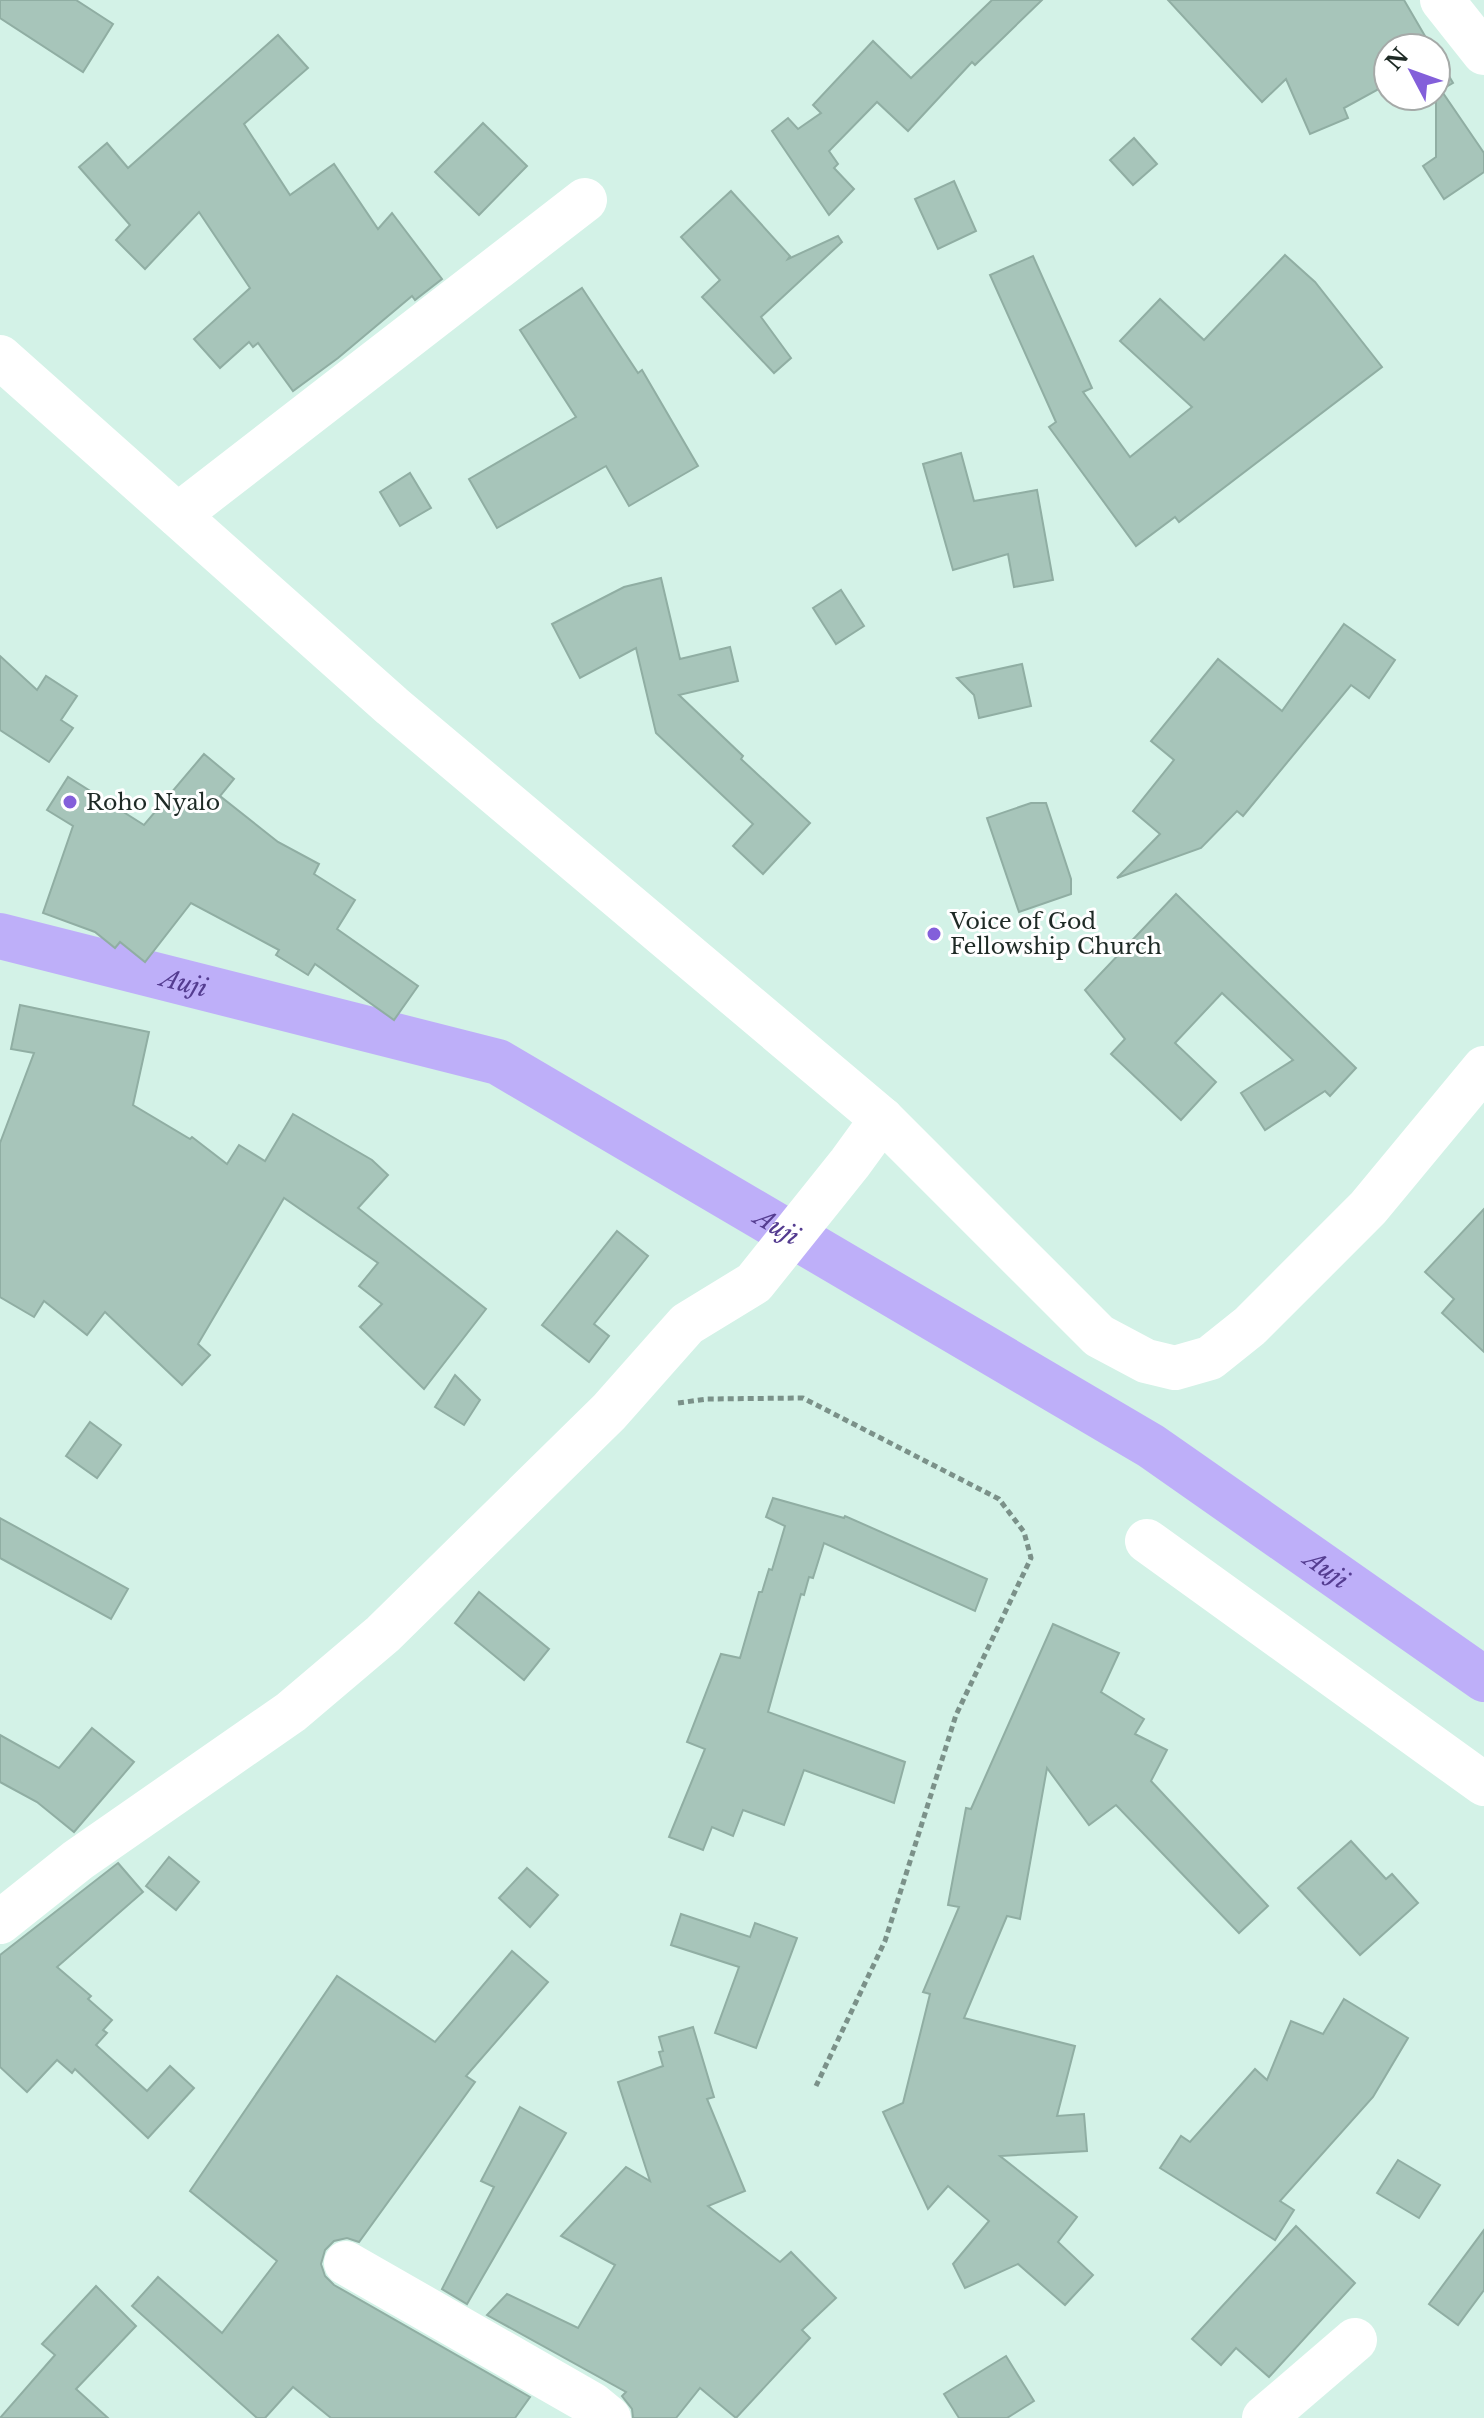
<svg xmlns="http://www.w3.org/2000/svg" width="1484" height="2418" viewBox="0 0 1484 2418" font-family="'Libre Baskerville',serif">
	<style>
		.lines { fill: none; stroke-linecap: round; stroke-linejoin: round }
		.canal { stroke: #beaff9; stroke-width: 46 }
		.building { fill: #a7c5ba; stroke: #90aea3; stroke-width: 2 }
		.path { stroke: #7b9189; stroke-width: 5; stroke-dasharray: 6 4; stroke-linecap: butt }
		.street { stroke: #fff; stroke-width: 44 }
		.poi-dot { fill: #835fda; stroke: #fff; stroke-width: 3 }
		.labels { text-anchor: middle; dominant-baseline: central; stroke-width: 6; stroke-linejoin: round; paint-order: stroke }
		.poi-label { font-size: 22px; fill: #1e2a25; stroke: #fff; text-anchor: start }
		.water-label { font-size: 24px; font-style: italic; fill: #543c90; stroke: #fff }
	</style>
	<rect width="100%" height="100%" fill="#d3f2e7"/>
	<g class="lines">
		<path class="canal" id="s1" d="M0,936L498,1062L1151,1446L1484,1679"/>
	</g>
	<g class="building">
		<path d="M0,0H76L113,24L83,72L0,18Z"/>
		<path d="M992,0H1042L975,65L972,62L908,131L877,102L829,151L838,164L834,168L854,189L829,215L772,131L788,118L798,129L821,113L813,105L873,41L911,78Z"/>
		<path d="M1168,0H1404L1432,48H1388V84L1344,108L1348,118L1310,134L1286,79L1262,102Z"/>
		<path d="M278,35L308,68L244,124L290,195L334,164L378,229L392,213L442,279L415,300L412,296L338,358L293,391L258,343L253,347L249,342L220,368L194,339L250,288L199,212L145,269L116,240L130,225L79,167L107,143L128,168Z"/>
		<path d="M1436,54L1453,83L1441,90L1484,153V172L1444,199L1423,166L1436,157Z"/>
		<path d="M483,123L527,166L479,215L435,172Z"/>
		<path d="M1134,138L1157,164L1133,185L1110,160Z"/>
		<path d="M954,181L976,231L938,249L915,199Z"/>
		<path d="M731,191L790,256L788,259L838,236L842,242L761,317L791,358L774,373L702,297L720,280L681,237Z"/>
		<path d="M1285,255L1315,282L1382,367L1179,522L1175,517L1136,546L1049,427L1056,422L990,275L1033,256L1092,388L1083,392L1130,457L1192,407L1120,341L1160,299L1204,340Z"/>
		<path d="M582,288L638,373L642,370L698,466L629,506L606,466L497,528L469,479L576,417L520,330Z"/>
		<path d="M961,453L974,501L1037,490L1053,580L1014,587L1008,554L953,570L923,464Z"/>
		<path d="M410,473L431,508L400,526L380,492Z"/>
		<path d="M661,578L680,659L730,647L738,681L679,695L743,756L741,759L810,823L763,874L733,846L753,824L656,733L636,648L580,678L552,624L624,587Z"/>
		<path d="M841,590L864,626L836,644L813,608Z"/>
		<path d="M1344,624L1395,660L1369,698L1351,685L1243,816L1237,811L1201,848L1117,878L1160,834L1133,811L1174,760L1151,741L1218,659L1282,711Z"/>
		<path d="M0,656L37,690L46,676L77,696L61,720L73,728L49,762L0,730Z"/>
		<path d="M1022,664L1031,706L979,718L974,695L957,678Z"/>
		<path d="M204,754L234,779L220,796L278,842L319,864L314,874L355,900L337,929L418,986L394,1020L315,964L308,975L276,955L279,950L191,903L145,962L120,942L115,948L95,932L43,913L73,826L47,810L68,777L144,825Z"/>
		<path d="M1031,803H1046L1071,879V894L1019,912L987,818Z"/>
		<path d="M1176,894L1356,1068L1330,1096L1325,1091L1265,1130L1241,1093L1293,1060L1222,993L1175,1043L1216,1082L1181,1120L1111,1054L1125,1039L1085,990Z"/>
		<path d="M20,1005L149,1032L133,1105L190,1139L192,1137L227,1164L239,1145L265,1161L293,1114L372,1160L388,1175L358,1208L486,1309L424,1389L360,1327L382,1304L359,1286L378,1263L284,1198L198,1344L210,1355L182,1385L105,1312L87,1335L44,1301L34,1317L0,1297V1143L34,1053L11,1049Z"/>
		<path d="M1484,1209V1352L1442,1313L1454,1299L1425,1272Z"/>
		<path d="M617,1231L648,1256L594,1324L609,1336L589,1362L542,1325Z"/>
		<path d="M455,1375L480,1400L464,1425L435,1407Z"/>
		<path d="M90,1422L121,1445L97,1478L66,1456Z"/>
		<path d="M773,1498L844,1518L845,1516L987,1579L975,1611L824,1543L813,1578L809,1577L804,1595L801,1594L768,1712L905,1762L894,1803L804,1770L784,1825L743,1810L733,1836L712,1827L703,1850L669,1837L705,1749L687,1742L721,1654L740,1658L759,1592H762L769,1569L772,1570L785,1526L766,1517Z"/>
		<path d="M0,1518L128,1589L111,1619L0,1558Z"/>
		<path d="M479,1592L549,1649L524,1680L455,1623Z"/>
		<path d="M1053,1624L1119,1653L1101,1692L1144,1719L1135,1734L1167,1750L1151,1781L1268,1906L1239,1933L1116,1805L1089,1825L1047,1768L1020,1919L1007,1916L964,2018L1075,2046L1057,2116L1084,2114L1087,2151L1000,2156L1077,2217L1058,2242L1093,2275L1065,2305L1018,2264L965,2288L953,2264L989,2221L948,2186L928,2209L883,2112L903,2103L930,1994L923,1992L959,1907L948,1905L966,1808L971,1809Z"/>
		<path d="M92,1728L134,1762L74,1832L37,1802L0,1782V1735L59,1768Z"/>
		<path d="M1351,1841L1386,1879L1392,1874L1418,1903L1360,1955L1298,1888Z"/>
		<path d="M169,1857L199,1882L176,1910L146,1886Z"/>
		<path d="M118,1863L143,1892L57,1967L91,1996L88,1999L112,2020L103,2030L107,2033L96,2045L147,2091L170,2066L194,2088L148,2138L75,2069L72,2073L57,2060L27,2092L0,2067V1955Z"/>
		<path d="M527,1868L558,1895L530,1927L499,1898Z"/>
		<path d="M681,1914L750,1937L755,1923L797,1938L756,2048L715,2033L739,1967L671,1945Z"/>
		<path d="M512,1951L548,1982L466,2076L475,2082L359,2242L347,2238L334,2241L325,2250L321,2264L325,2276L334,2285L530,2397L515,2418H331L293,2387L265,2418H257L132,2306L158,2277L222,2333L277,2261L190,2191L337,1976L435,2042Z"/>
		<path d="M1344,1999L1408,2038L1373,2097L1280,2201L1294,2210L1275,2240L1160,2168L1181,2136L1190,2142L1255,2069L1267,2080L1291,2021L1323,2034Z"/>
		<path d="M693,2027L714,2097L707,2099L745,2191L708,2206L780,2262L791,2252L836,2298L802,2330L810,2338L736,2418L700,2388L676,2418H633L632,2409L622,2396L626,2392L487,2315L507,2294L578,2328L615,2265L561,2236L626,2167L650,2181L618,2082L663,2066L659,2052L663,2051L659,2037Z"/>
		<path d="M520,2107L566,2133L467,2304L442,2289L494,2187L481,2181Z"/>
		<path d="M1398,2160L1440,2185L1419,2218L1377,2193Z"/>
		<path d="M1296,2226L1355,2283L1269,2377L1236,2348L1221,2365L1192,2339Z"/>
		<path d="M1484,2230V2290L1458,2325L1429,2304Z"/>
		<path d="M96,2286L136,2326L76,2389L108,2418H0L55,2355L42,2344Z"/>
		<path d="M1006,2356L1034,2401L1007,2418H959L944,2394Z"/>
	</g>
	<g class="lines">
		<path class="path" d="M678,1403L707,1399L803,1398L999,1499L1024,1532L1031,1558L956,1715L885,1941L816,2086"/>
		<g class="street">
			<path d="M1442,0L1484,53"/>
			<path d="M0,357L392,706L882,1119L1099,1336L1146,1361L1175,1368L1210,1358L1250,1326L1368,1208L1484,1068"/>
			<path d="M178,515L585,200"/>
			<path d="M1147,1541L1484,1784"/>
			<path d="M0,1922L78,1860L291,1712L383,1634L609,1412L687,1324L754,1283L850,1163L882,1119"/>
			<path d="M346,2263L592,2404L609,2418"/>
			<path d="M1264,2418L1355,2340"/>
		</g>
	</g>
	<g class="poi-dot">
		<circle cx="70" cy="802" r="8"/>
		<circle cx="934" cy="934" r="8"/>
	</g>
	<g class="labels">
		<g class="poi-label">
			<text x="86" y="802">Roho Nyalo</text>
			<text x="950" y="921">Voice of God<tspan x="950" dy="25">Fellowship Church</tspan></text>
		</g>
		<g class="water-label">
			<text stroke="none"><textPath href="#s1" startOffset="190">Auji</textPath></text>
			<text stroke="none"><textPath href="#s1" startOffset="838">Auji</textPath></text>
			<text stroke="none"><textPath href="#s1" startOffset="1486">Auji</textPath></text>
		</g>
	</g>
	<g transform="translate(1412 72) rotate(311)"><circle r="38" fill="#ffffff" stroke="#a5aaa8" stroke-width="2"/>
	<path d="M0-6L14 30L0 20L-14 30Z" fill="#835fda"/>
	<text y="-12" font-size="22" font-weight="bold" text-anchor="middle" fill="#1e2a25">N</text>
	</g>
</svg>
